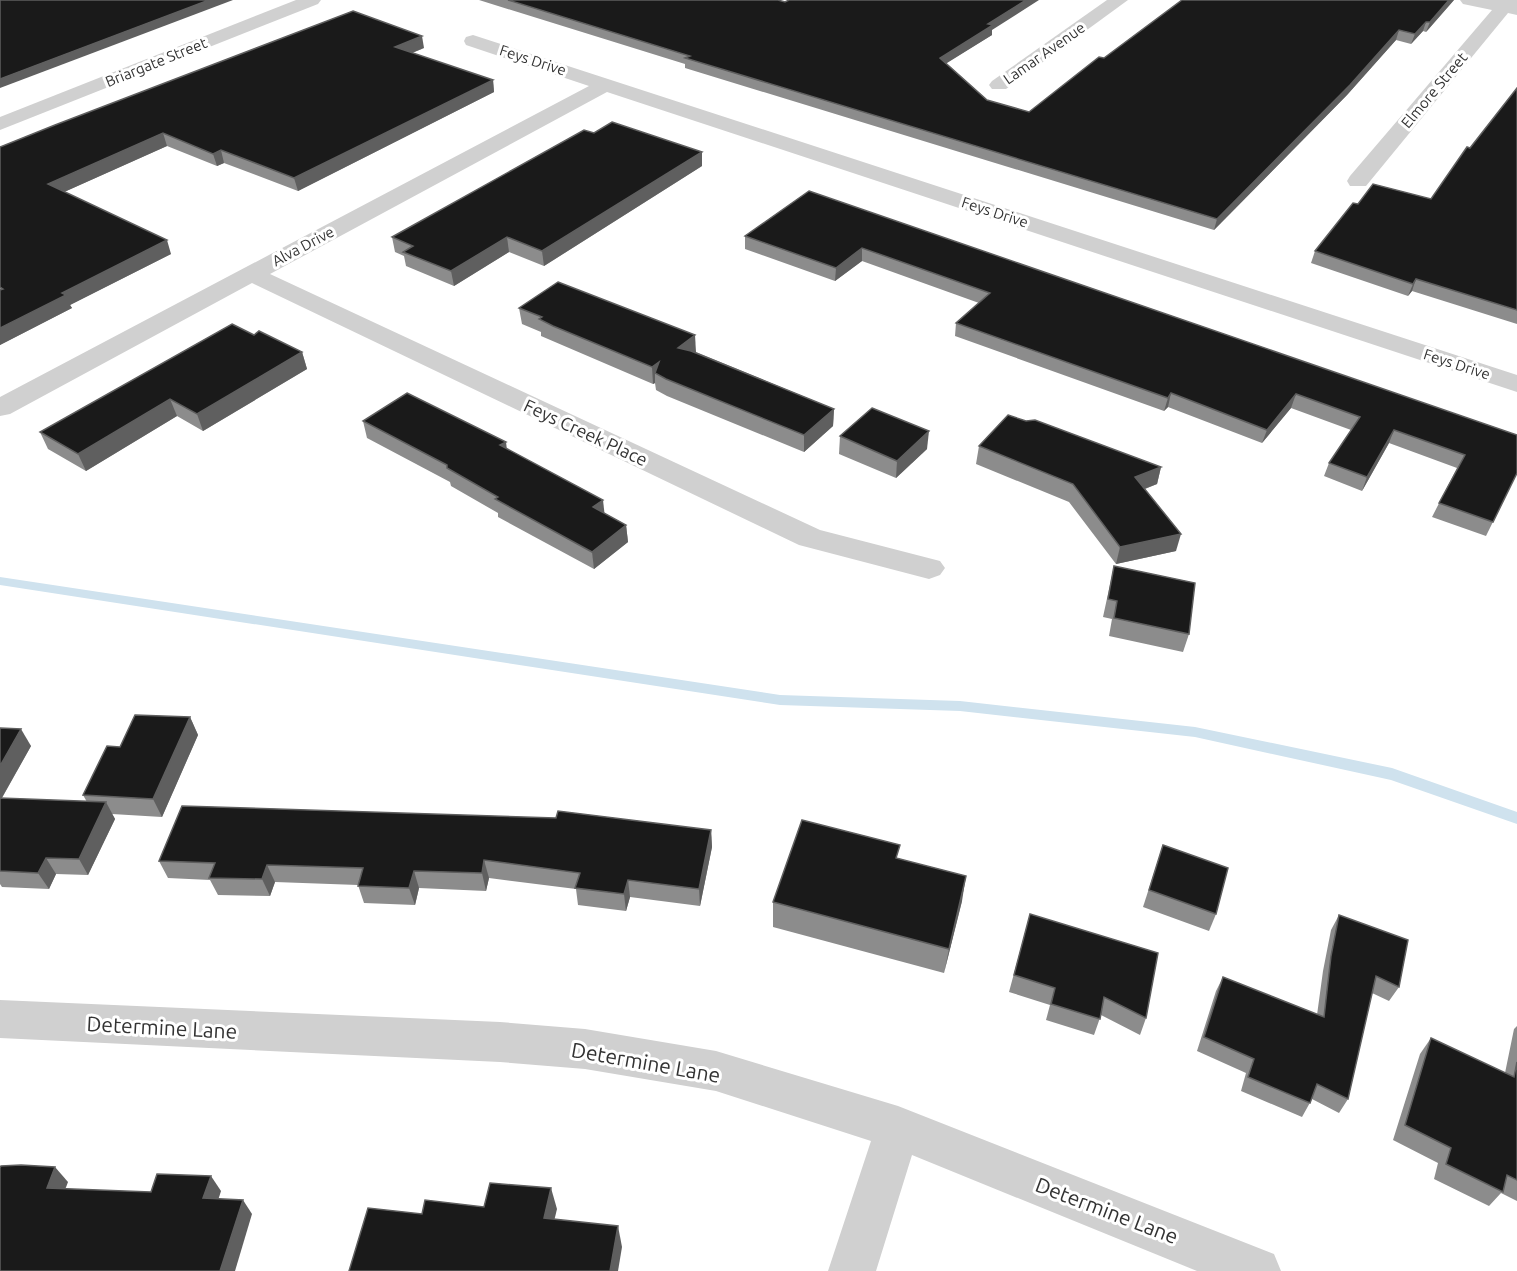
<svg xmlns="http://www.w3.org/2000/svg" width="1517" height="1271" viewBox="0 0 1517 1271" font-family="Ubuntu,sans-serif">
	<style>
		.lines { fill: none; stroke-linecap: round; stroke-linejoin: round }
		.stream { fill: #cfe2ee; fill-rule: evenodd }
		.street { fill: #d0d0d0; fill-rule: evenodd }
		.wall { fill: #8c8c8c }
		.shaded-wall { fill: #5f5f5f }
		.building { fill: #1a1a1a; stroke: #5f5f5f; stroke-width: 1.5 }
		.labels { text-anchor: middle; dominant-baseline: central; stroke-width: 6; stroke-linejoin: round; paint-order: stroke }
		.far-street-label { font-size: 15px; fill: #333; stroke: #fff }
		.street-label { font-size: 18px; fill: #333; stroke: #fff }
		.near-street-label { font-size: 21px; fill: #333; stroke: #fff }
	</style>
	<rect width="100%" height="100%" fill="#fff"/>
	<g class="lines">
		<path class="stream" d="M0,577L780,695L960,701L1195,727L1392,768L1517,812V824L1391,780L1195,737L960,711L780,705L0,585Z"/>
		<g class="street">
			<path d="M296,0H321L318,4L0,130V117Z"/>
			<path d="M1107,0H1128L1006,89H992L989,85L992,81Z"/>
			<path d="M1460,0H1517V15L1508,13L1366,186H1350L1347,181L1350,176L1492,10L1463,4Z"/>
			<path d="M473,35L1517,375V392L607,92L270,274L820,530L940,561L945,568L940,575L929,579L799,545L252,283L10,414L0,416V397L589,86L466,45L464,41L466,37Z"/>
			<path d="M0,1000L500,1022L585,1029L716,1051L898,1106L1274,1254L1281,1271H1197L912,1155L876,1271H828L871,1141L716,1091L585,1069L500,1062L0,1038Z"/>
		</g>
	</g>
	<g class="wall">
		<path d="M479,0H778L785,2L992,30V35L946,63L987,100L1029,112L1104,58L1454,0L1426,32L1423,31L1411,44L1396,40L1347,95L1214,230L685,68V64Z"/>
		<path d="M424,48L412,53L493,80L494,92L298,191L224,163L217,166L167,146L64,192L171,254L70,305L72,308L0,345V147Z"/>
		<path d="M1517,88V324L1412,291L1408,296L1311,263L1315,251L1358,204L1431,199Z"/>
		<path d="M702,166L544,266L509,252L454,286L406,266L404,256L395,252L392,237Z"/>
		<path d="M809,191L1517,473L1486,536L1432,517L1457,468L1389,443L1362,491L1324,476L1329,463L1351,430L1291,408L1262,443L1168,407L1164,411L955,336L956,323L979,303L862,261L835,281L745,249V236Z"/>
		<path d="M519,308L696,352L834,409L833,426L804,452L667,396L656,390L655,383L653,384L541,336V332L522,324Z"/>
		<path d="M254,335L302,352L307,369L203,431L177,416L86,471L48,449L40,432Z"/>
		<path d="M363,421L507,449L604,513L626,525L628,542L594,569L498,517V513L451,486L450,482L367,438Z"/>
		<path d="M840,436L927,449L896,478L839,454Z"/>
		<path d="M979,446L1161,467L1157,484L1145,489L1176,551L1116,564L1069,502L976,464Z"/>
		<path d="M1114,566L1189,634L1183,652L1109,636L1112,619L1103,617Z"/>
		<path d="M190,717L198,735L162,817L112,814L115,819L88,875L56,874L49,889L2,887L0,884V728L31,746L2,798L87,802L83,795L120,747Z"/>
		<path d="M711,830L712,847L700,906L630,897L626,911L578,905L576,889L489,878L486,891L419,888L415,905L364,903L358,885L275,882L270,896L218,895L210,880L168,878L159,861Z"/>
		<path d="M1163,845L1216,914L1209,931L1143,907Z"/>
		<path d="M899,858L962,901L944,973L773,927V902Z"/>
		<path d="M1030,914L1146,1018L1140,1035L1101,1015L1094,1035L1046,1020L1050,1005L1009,992Z"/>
		<path d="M1339,915L1399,987L1389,1001L1372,993L1348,1099L1339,1113L1312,1099L1302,1117L1241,1091L1246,1073L1197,1051L1216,991L1223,977L1317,1015L1323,971L1331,930Z"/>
		<path d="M1517,1026V1201L1501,1193L1489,1206L1434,1179L1438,1163L1393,1140L1420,1054L1431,1038L1505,1073L1514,1029Z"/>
	</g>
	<g class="shaded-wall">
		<path d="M209,0H233L0,88V79Z"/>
		<path d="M1026,0H1039L992,30V35L939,68L940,58L988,24Z"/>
		<path d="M1449,0H1454L1426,32L1430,22Z"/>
		<path d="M1426,22L1423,31L1411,44L1415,34Z"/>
		<path d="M1399,30L1396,40L1347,95L1214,230L1217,219Z"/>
		<path d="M422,36L424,48L397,59L395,47Z"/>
		<path d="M493,80L494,92L298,191L294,178Z"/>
		<path d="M163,133L167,146L53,197L48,184Z"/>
		<path d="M221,150L224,163L217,166L213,154Z"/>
		<path d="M702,152V166L544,266L542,251Z"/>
		<path d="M507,237L509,252L454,286L451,271Z"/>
		<path d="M167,240L171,254L70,305L72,308L0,345V328L62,293Z"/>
		<path d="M862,248V261L835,281L836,268Z"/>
		<path d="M1416,279L1412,291L1408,296L1413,284Z"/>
		<path d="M695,335L696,352L678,365V348Z"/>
		<path d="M302,352L307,369L203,431L197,414Z"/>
		<path d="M659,362L655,373V383L653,384L652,367Z"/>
		<path d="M1171,393L1168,407L1164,411L1168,398Z"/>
		<path d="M1296,394L1291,408L1262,443L1267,430Z"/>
		<path d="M170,399L177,416L86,471L78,454Z"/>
		<path d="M834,409L833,426L804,452V435Z"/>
		<path d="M1394,430L1389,443L1362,491L1367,477Z"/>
		<path d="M929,431L927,449L896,478L897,461Z"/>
		<path d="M506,442L508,459L500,445Z"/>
		<path d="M1161,467L1157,484L1131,494L1135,477Z"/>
		<path d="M603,500L605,518L593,507Z"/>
		<path d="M626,525L628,542L594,569L592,552Z"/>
		<path d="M1181,534L1176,551L1116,564L1120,547Z"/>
		<path d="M190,717L198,735L162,817L153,799Z"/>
		<path d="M21,729L31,746L0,801V766Z"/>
		<path d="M106,802L115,819L88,875L79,859Z"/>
		<path d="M711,830L712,847L700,906L699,889Z"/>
		<path d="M46,858L56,874L49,889L38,873Z"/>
		<path d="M484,860L489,878L486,891L482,873Z"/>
		<path d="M267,865L275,882L270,896L262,879Z"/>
		<path d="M414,871L419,888L415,905L409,888Z"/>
		<path d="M966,876L962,901L944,973L949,949Z"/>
		<path d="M628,880L630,897L626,911L624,894Z"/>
		<path d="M55,1167L68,1182L60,1203L47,1188Z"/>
		<path d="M211,1176L221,1191L214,1213L203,1198Z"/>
		<path d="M551,1188L557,1209L550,1238L544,1218Z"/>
		<path d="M243,1200L252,1214L235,1271H220Z"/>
		<path d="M618,1226L622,1247L618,1271H610Z"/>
	</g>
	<g class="building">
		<path d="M0,0H209L0,79Z"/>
		<path d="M508,0H778L785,2L789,0H1026L988,24L993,25L940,58L987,100L1029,112L1099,57L1104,58L1182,0H1449L1430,22H1426L1415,34L1399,30L1350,85L1217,219L685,58L690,56Z"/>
		<path d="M353,11L422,36L395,47L493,80L294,178L221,150L213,154L163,133L48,184L167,240L62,293L66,295L0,328V290L3,289L0,287V147L55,125Z"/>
		<path d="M1517,88V310L1416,279L1413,284L1315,251L1353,203L1358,204L1373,184L1431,199L1467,147L1470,148Z"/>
		<path d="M612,122L702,152L542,251L507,237L451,271L403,252L413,246L392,237L584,130L594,133Z"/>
		<path d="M809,191L1517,435V473L1493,522L1439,503L1465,455L1394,430L1367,477L1329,463L1360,417L1296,394L1267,430L1171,393L1168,398L956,323L990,293L862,248L836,268L745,236Z"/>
		<path d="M558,282L695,335L678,348L691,351L834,409L804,435L666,379L655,373L659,362L652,367L553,326L539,319L542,317L519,308Z"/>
		<path d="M232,324L254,335L259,331L302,352L197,414L170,399L78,454L40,432Z"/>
		<path d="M407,393L506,442L500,445L603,500L593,507L626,525L592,552L495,499L498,497L447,468V465L363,421Z"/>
		<path d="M872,408L929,431L897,461L840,436Z"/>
		<path d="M1008,415L1026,421L1035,420L1161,467L1135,477L1181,534L1120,547L1073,484L979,446Z"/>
		<path d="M1114,566L1195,583L1189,634L1114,618L1117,601L1108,599Z"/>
		<path d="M135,715L190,717L153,799L83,795L107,746L120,747Z"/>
		<path d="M0,728L21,729L0,766Z"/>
		<path d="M0,798L106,802L79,859L46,858L38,873L0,871Z"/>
		<path d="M182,806L556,818L558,811L711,830L699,889L628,880L624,894L575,888L580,873L484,860L482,873L414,871L409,888L358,886L363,868L267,865L262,879L209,878L215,863L159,861Z"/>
		<path d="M802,820L900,845L896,858L966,876L949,949L773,902Z"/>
		<path d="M1163,845L1228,868L1216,914L1149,890Z"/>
		<path d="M1030,914L1158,953L1146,1018L1104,997L1100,1019L1051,1004L1055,988L1014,975Z"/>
		<path d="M1339,915L1408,940L1399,987L1376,976L1348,1099L1317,1084L1310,1103L1248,1077L1254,1059L1204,1037L1223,977L1324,1017L1331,956Z"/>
		<path d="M1431,1038L1514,1077L1517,1062V1180L1507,1175L1503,1192L1446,1164L1451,1148L1405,1125Z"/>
		<path d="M21,1165L55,1167L47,1188L151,1192L157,1174L211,1176L203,1198L243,1200L220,1271H0V1168L1,1166Z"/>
		<path d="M490,1183L551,1188L544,1218L618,1226L610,1271H349L368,1208L422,1214L425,1200L484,1207Z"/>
	</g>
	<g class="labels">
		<g class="far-street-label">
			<text transform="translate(1044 53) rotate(-35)">Lamar Avenue</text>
			<text transform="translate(533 60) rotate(18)">Feys Drive</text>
			<text transform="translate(156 62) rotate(-22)">Briargate Street</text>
			<text transform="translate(1434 90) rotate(-50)">Elmore Street</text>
			<text transform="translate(995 212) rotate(18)">Feys Drive</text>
			<text transform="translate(303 246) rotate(-28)">Alva Drive</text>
			<text transform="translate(1457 364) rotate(18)">Feys Drive</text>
		</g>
		<g class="street-label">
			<text transform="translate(586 432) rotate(25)">Feys Creek Place</text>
		</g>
		<g class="near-street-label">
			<text transform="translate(162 1027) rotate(3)">Determine Lane</text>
			<text transform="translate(646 1062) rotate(10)">Determine Lane</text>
			<text transform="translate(1107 1210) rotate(21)">Determine Lane</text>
		</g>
	</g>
</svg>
